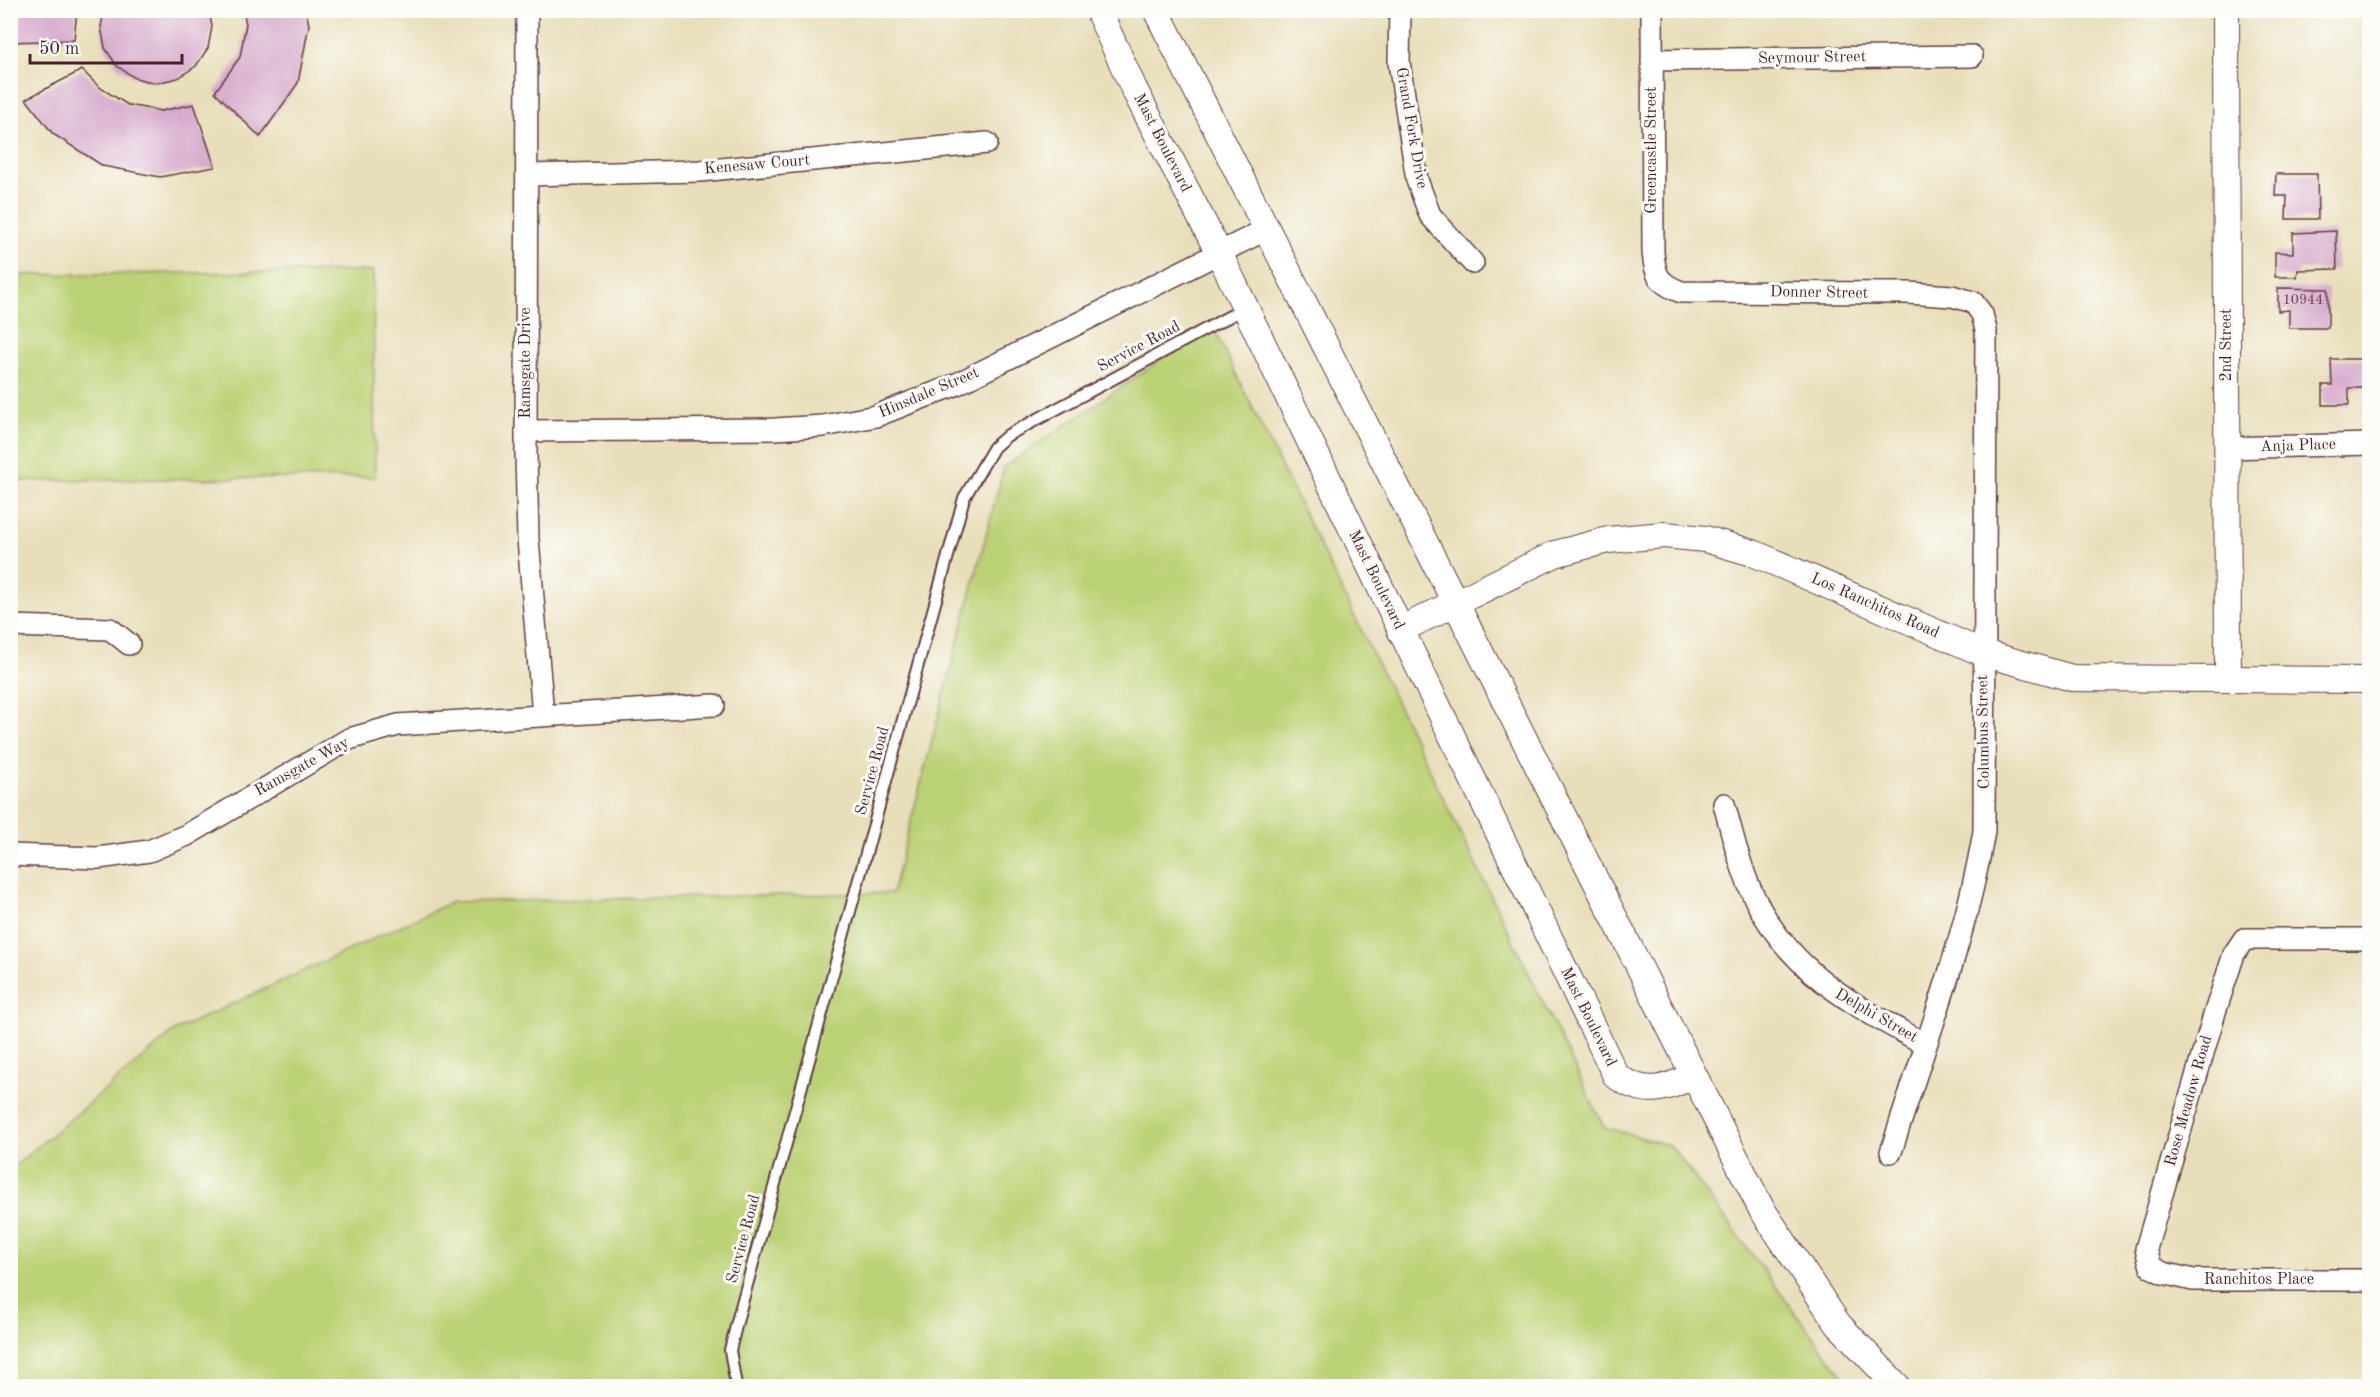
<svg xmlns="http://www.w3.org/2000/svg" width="2380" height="1397" viewBox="0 0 2380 1397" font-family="'Old Standard TT',serif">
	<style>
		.green { fill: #bbd175; stroke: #827850; stroke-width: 1.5 }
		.building { fill: #d5a9cb }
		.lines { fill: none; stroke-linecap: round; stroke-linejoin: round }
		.service-casing { stroke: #623c40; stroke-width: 14 }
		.minor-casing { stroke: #623c40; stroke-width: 24 }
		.tertiary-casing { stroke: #623c40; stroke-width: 28 }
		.service { stroke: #fff; stroke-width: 10 }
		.minor { stroke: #fff; stroke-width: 21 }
		.tertiary { stroke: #fff; stroke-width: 26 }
		.labels { text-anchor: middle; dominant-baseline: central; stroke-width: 6; stroke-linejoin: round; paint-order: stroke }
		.number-label { font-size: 14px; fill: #6d4253 }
		.street-label { font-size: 16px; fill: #4a1f2b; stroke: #fdfcf7 }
	</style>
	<rect width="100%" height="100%" fill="#fdfcf7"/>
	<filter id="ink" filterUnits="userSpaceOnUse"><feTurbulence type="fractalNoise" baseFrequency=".0167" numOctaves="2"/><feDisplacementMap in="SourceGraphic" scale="12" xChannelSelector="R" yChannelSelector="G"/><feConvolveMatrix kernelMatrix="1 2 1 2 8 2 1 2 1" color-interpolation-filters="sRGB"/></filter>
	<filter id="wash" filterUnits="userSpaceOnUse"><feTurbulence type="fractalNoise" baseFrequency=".008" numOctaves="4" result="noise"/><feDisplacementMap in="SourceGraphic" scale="24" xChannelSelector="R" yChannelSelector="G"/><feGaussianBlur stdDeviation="1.35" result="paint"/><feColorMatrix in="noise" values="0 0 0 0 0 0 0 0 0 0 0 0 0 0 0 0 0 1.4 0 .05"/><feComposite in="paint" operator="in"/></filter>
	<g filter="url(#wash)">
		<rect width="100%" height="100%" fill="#e8deb9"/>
		<g class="green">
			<path d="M373,271L375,477L11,481V275Z"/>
			<path d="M1212,325L1604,1127L1671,1146L1850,1386H11L10,1170L176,1030L452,902L892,893L1004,467Z"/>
		</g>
		<g id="blocks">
			<g class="building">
				<path d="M12,10H77L74,40L10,42Z"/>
				<path d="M104,10H209L212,27L208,48L196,66L178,78L156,83L135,78L117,66L105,48L101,27Z"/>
				<path d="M243,10H306L309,25L298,83L260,137L215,92L240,57L246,24Z"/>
				<path d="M82,70L99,87L128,105L161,111L194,104L215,167L160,177L103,166L53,134L26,99Z"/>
				<path d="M2276,174H2317L2318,219H2286L2287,196H2275Z"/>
				<path d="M2336,231L2337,269L2298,270L2297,277H2275V252L2293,253V233Z"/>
				<path d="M2278,288L2328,289V328H2289V310L2278,311Z"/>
				<path d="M2331,359H2368L2367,388H2349V405H2323V385H2332Z"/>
			</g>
		</g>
	</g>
	<g filter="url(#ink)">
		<use href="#blocks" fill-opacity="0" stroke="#623c40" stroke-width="1.5"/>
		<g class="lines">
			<defs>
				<path id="service" d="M736,1386L730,1350L739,1314L964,498L994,447L1008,435L1245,308"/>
				<g id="minor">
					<path d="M527,10L526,453L528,539L543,715"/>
					<path d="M1400,10L1399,62L1417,180L1430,215L1473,263"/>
					<path d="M1652,10L1653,252C1655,276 1658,283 1681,292L1908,293L1952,296L1973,302L1982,314L1986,330L1984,831C1966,940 1924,1046 1891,1152"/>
					<path d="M1652,60L1972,56"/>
					<path d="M527,175L700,171L987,143"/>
					<path d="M526,431L775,429L823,426L876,416L955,385L1265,230"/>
					<path d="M2227,448L2370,444"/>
					<path d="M10,626L110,629L129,644"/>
					<path d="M1724,804C1732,832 1738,861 1750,888C1785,969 1851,1004 1925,1044"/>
					<path d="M10,855L98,858L149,851L187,835L349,739L398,725L714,705"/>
					<path d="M2370,939H2244L2234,954L2215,1012L2146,1249L2151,1267L2163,1273L2193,1280H2370"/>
				</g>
				<g id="tertiary">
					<path d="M1098,10L1134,89L1219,253L1616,1076C1645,1096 1662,1090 1693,1076"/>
					<path d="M1156,10L1761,1208L1838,1324L1897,1386"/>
					<path d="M2226,10L2228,679"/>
					<path d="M1400,630L1555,554L1608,540L1664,535L1705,539L1753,553L1983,653L2072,678L2370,680"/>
				</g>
			</defs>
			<use href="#service" class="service-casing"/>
			<use href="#minor" class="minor-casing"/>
			<use href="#tertiary" class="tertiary-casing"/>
			<use href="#service" class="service"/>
			<use href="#minor" class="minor"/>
			<use href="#tertiary" class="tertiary"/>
		</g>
	</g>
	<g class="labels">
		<g class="number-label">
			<text x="2303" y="300">10944</text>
		</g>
		<g class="street-label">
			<text transform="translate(1812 58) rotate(-1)">Seymour Street</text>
			<text transform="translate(1411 128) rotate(80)">Grand Fork Drive</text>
			<text transform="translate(1162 143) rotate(63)">Mast Boulevard</text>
			<text transform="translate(1652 150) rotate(-90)">Greencastle Street</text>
			<text transform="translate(757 165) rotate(-5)">Kenesaw Court</text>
			<text transform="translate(1819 293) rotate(1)">Donner Street</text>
			<text transform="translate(2227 345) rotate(-90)">2nd Street</text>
			<text transform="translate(1139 347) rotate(-28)">Service Road</text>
			<text transform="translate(526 363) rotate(-90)">Ramsgate Drive</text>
			<text transform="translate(929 393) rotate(-23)">Hinsdale Street</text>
			<text transform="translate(2298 446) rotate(-2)">Anja Place</text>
			<text transform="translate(1376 580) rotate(64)">Mast Boulevard</text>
			<text transform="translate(1875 606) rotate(24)">Los Ranchitos Road</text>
			<text transform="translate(1984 732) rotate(-91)">Columbus Street</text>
			<text transform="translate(302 767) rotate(-29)">Ramsgate Way</text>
			<text transform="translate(873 771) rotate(-75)">Service Road</text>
			<text transform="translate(1876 1016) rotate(30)">Delphi Street</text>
			<text transform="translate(1588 1017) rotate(64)">Mast Boulevard</text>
			<text transform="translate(2189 1101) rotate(-74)">Rose Meadow Road</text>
			<text transform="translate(744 1239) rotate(-75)">Service Road</text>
			<text x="2259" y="1280">Ranchitos Place</text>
		</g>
	</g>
	<rect width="2380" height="1397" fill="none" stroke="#fdfcf7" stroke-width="36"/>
	<path d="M30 54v9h152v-9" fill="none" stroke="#4a1f2b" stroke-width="3"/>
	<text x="39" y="54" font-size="18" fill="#4a1f2b" stroke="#fdfcf7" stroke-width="4.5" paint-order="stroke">50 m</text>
</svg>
